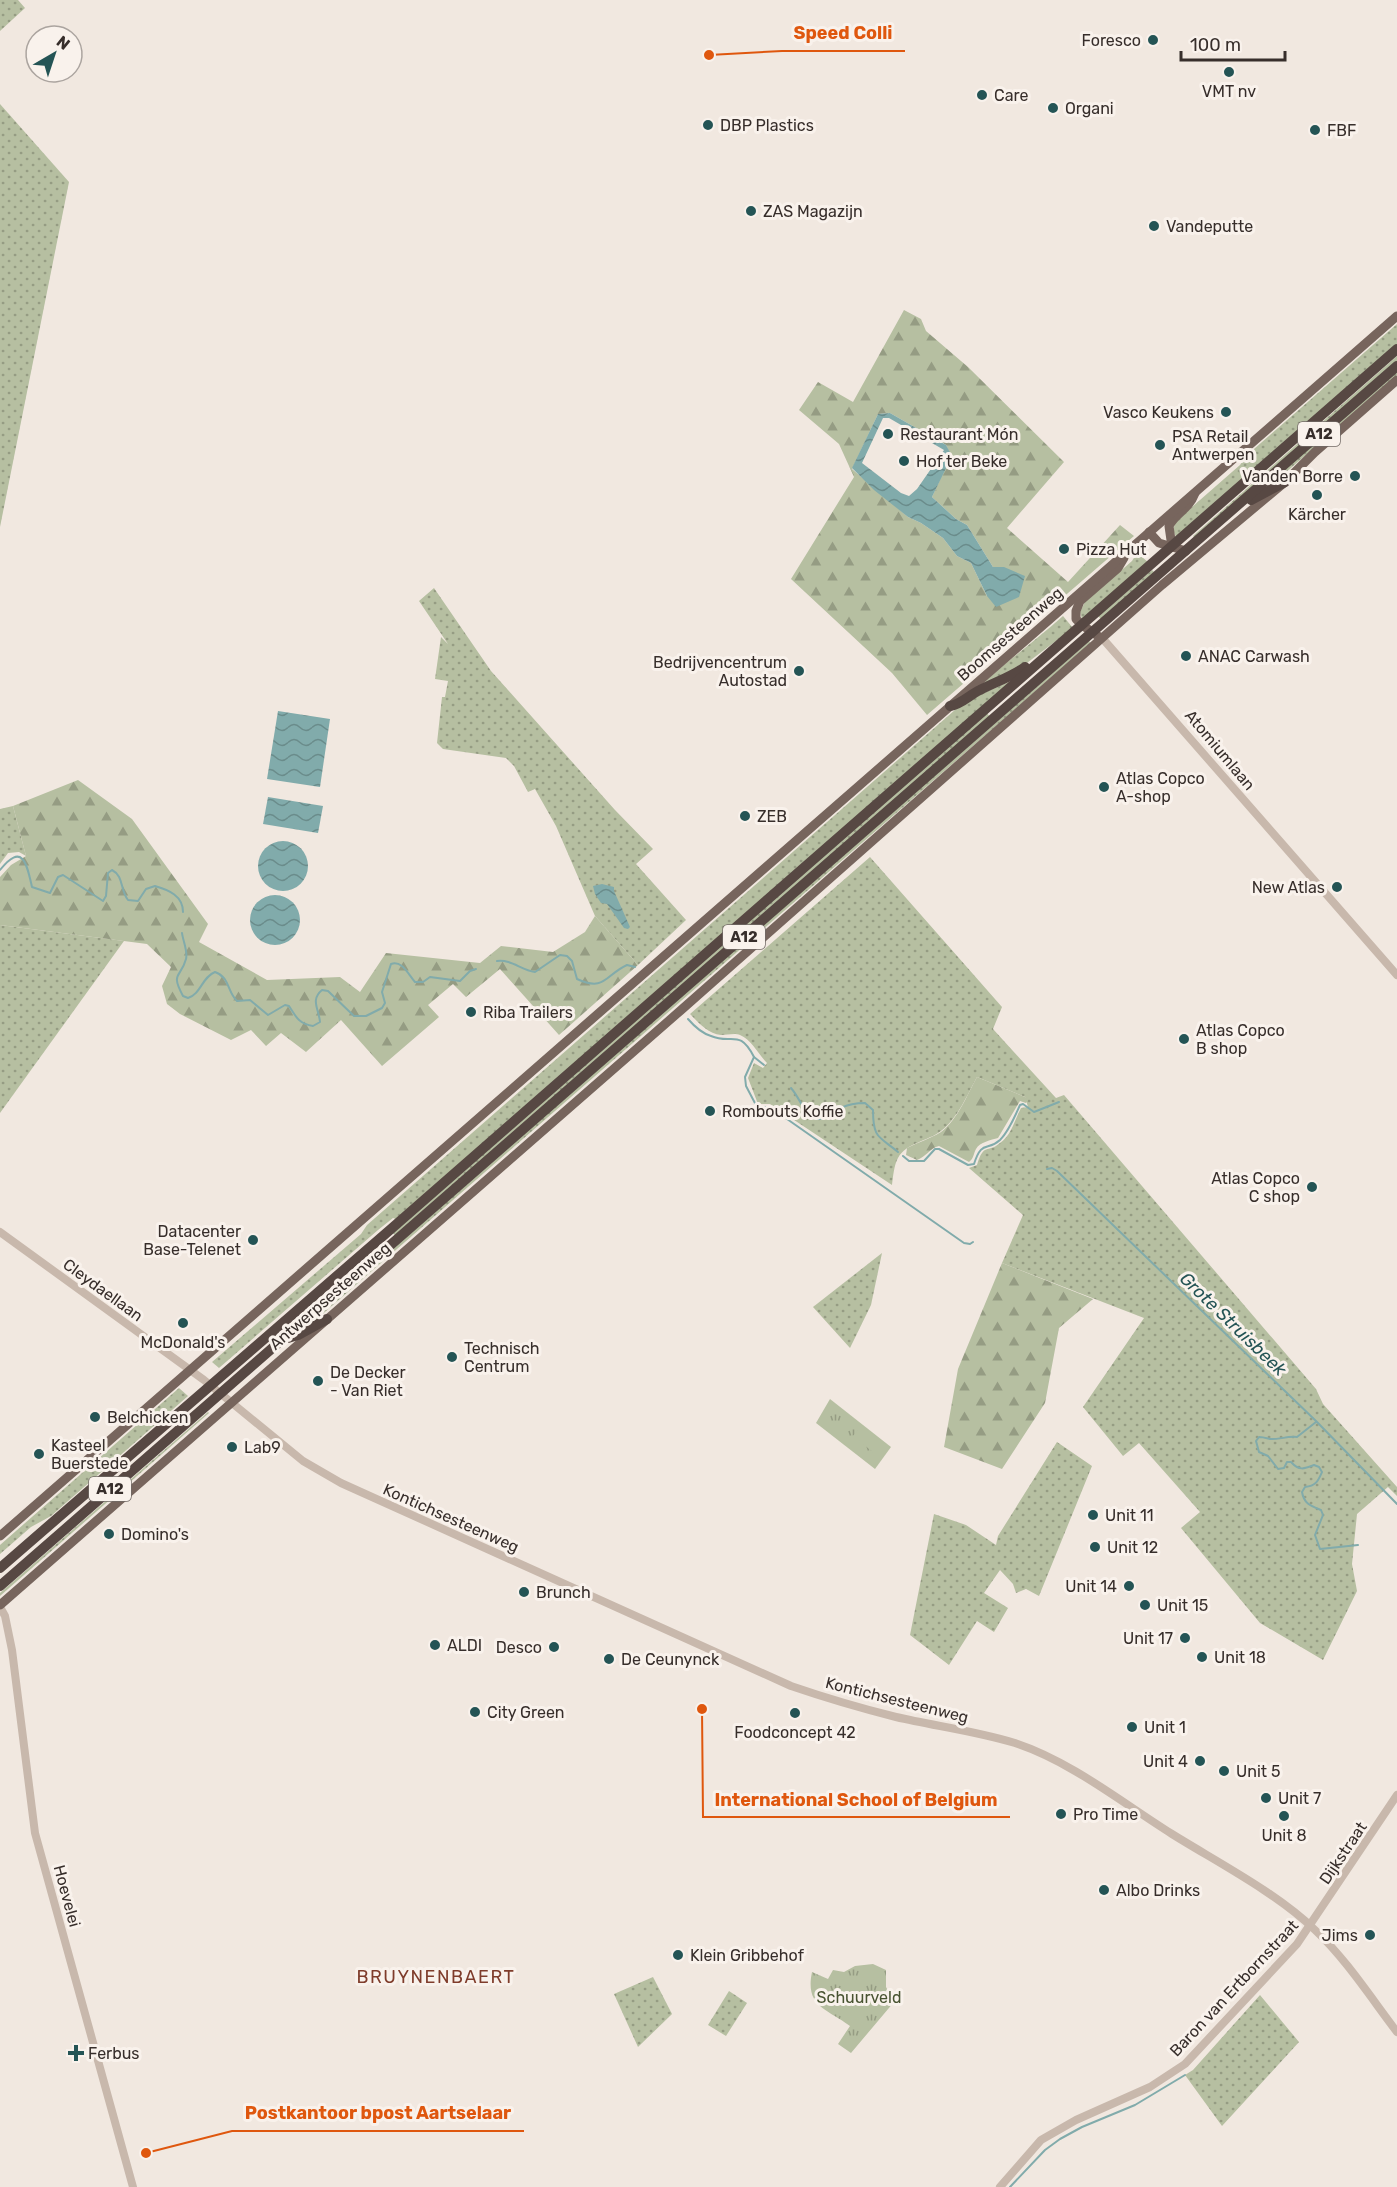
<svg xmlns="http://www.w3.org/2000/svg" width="1397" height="2187" viewBox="0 0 1397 2187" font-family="Rubik,sans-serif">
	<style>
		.grass { fill: url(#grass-dots) }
		.forest { fill: url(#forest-firs); fill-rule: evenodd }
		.park { fill: url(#park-tufts) }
		.pitch { fill: #b6bfa1 }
		.water { fill: url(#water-waves); fill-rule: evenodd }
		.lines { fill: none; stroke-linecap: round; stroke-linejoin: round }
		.stream { stroke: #81abab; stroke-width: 2 }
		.minor { stroke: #c8b8ac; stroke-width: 8 }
		.major { stroke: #77655d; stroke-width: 9 }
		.highway { stroke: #574843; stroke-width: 10 }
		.poi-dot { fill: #245455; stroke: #f9f2ec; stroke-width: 2 }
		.labels { text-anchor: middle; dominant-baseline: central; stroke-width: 6; stroke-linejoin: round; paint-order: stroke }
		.shield { fill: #f9f2ec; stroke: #716965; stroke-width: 1.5 }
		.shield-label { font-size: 15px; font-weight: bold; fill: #372e2b }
		.poi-label { font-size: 16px; fill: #372e2b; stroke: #f9f2ec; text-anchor: start }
		.street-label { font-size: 16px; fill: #372e2b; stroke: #f9f2ec }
		.park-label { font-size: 16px; fill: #485331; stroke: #f9f2ec }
		.water-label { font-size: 18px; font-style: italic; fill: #245455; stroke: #f9f2ec }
		.neighbourhood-label { font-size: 18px; letter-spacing: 1.5px; fill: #7f3c2b; stroke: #f9f2ec }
		.leader { fill: none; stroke: #df570e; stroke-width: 2 }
		.callout-dot { fill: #df570e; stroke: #f9f2ec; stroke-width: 2 }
		.callout-label { font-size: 18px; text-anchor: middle; font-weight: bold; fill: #df570e; stroke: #f9f2ec; stroke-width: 6; stroke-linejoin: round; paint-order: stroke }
	</style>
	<defs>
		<pattern id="grass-dots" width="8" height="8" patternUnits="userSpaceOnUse" patternTransform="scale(1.5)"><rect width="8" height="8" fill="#b6bfa1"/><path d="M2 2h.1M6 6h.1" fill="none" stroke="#959c83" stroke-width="1.8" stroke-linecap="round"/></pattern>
		<pattern id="forest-firs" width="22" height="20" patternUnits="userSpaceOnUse" patternTransform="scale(1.5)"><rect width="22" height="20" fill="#b6bfa1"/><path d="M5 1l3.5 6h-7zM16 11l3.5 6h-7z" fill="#959c83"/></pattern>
		<pattern id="park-tufts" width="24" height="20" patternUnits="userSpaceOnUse" patternTransform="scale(1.5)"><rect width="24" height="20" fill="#b6bfa1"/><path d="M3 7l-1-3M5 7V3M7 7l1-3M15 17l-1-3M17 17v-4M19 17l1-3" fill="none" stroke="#959c83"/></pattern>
		<pattern id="water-waves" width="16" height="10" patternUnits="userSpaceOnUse" patternTransform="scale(1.5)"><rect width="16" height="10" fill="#81abab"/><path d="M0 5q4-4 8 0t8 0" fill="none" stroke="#6a8c8b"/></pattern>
	</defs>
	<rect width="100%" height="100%" fill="#f1e8e0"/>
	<g class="grass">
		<path d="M0,0H18L25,8L0,31Z"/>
		<path d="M0,104L69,182L0,527Z"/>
		<path d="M1397,324V344L1176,537L1173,530L1176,521L1240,465L1246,456Z"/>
		<path d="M1397,356V362L1195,538L1193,536Z"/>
		<path d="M1397,371V375L1284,474L1282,472Z"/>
		<path d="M1137,553L1148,562L1082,619L1080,612L1085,602L1132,561Z"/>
		<path d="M1152,570L1155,573L1102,620L1098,616Z"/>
		<path d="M434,588L491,671L615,810L653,849L636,864L686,920L638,965L595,916L556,826L535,789L528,792L514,766L506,758L443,749L437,743L442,697H445L448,681L435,679L441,637L448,644L419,601Z"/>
		<path d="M1063,616L1073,628L1015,672L977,689C1004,663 1034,642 1063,616Z"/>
		<path d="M1089,641L1091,643L310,1325L303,1327Z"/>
		<path d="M1015,679L396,1219L393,1218L378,1230L219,1368L212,1362L361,1234L367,1225L964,702Z"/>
		<path d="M987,713L990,717L396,1237L393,1233Z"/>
		<path d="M13,806L26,856L19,852L8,853L0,864V809Z"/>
		<path d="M870,857L1002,1007L993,1029L1056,1098L1064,1095L1316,1389L1323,1404L1397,1487V1496L1388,1487L1357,1514L1352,1564L1357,1591L1323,1660L1260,1623L1181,1528L1200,1512L1139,1443L1123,1456L1083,1407L1144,1318L1002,1263L1023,1215L969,1168L977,1165C984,1142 987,1154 1000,1143C1011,1136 1015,1119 1021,1108L1028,1107L1025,1097L977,1077C967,1095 958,1118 941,1131C928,1141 906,1143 898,1158C894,1165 893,1177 892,1185L770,1104H758L748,1078L754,1063L763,1068L767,1063C758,1054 752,1040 740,1035C735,1033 727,1035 721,1035C708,1034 699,1023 690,1014Z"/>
		<path d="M0,925L124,941L0,1113Z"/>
		<path d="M882,1253L871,1305L850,1348L813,1307Z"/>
		<path d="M179,1388L188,1396L51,1516L31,1527L0,1554V1545Z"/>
		<path d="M208,1412L209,1413L0,1596V1593Z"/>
		<path d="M1057,1442L1092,1466L1039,1596L1026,1589L1016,1593L1013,1584L1000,1570L984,1593L1008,1608L994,1632L977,1621L949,1665L910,1635L934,1514L966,1525L996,1545L998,1536Z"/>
		<path d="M653,1977L672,2014L638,2047L614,1994Z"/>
		<path d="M729,1991L747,2003L726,2036L708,2025Z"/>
		<path d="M1260,1995L1299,2042L1222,2126L1185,2075L1193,2070Z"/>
	</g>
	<g class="forest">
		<path d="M904,310L921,319L926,331L968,367L1064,462L1007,528L1068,582L1120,525L1134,536L927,715L892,673L791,579L854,477L839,444L799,410L818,382L853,402ZM890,413L946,445L951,456L932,497L956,519L967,525L993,567L987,596L971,563L957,556L943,538L921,523L908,517L852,469L878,414Z"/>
		<path d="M78,780L132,819L208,924L199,942L267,980L340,977L360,992L386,953L480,963L501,946L553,952L585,932L595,916L638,965L559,1035L500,969L466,997L453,984L428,1005L439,1017L382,1066L341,1020L306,1052L281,1033L266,1046L251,1030L231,1040L180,1014L167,1004L162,986L171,967L147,944L0,925V877L11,865L26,856L13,806Z"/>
		<path d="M977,1077L1025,1097L1028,1100L1026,1103L1020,1101L998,1138C991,1140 980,1142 976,1149C973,1155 974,1158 969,1162L939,1146C930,1148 926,1157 917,1160L906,1155L907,1148C918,1142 930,1139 941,1132C958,1119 967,1095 977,1077Z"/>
		<path d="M1002,1263L1093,1299L1059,1328L1045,1403L1002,1469L944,1447L958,1369Z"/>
	</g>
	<g class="park">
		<path d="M830,1399L891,1447L875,1469L816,1423Z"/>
		<path d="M873,1964L886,1970V1987L894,2002L851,2053L838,2044L850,2026C825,2008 805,2006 812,1972L828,1979L833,1970L844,1972L855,1966Z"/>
	</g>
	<path class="pitch" d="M861,1426L888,1447L879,1457L853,1436Z"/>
	<g class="water">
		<path d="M890,413L946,445L952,456L932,497L956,519L967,525L993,567H1004L1025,576L1019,597L996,607L987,596L971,563L957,556L943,538L921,523L908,517L874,490L852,468L878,414ZM883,418H889L944,450L917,489L909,496L901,493L862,463Z"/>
		<path d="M278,711L330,719L320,787L267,779Z"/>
		<path d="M268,797L323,806L318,833L263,824Z"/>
		<circle cx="283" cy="866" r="25"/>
		<path d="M602,884L614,887V891L630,927L628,929L624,928L607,904L601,903L595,894L593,886Z"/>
		<circle cx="275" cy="920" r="25"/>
	</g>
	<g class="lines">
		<g class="stream">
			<path d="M0,870C23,841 27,865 32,887L50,893L58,877L63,875L103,901L106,896L108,873L112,870C124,876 120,890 128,900L138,901L146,889L155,886C169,890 183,896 183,912"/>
			<path d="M182,933C183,941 188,951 186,959C181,978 170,972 183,996L188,998C201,994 202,977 215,972C230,977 227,992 237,1001L250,1000L268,1015L285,1005L289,1006C296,1017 299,1024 313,1026L320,1022C319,1009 310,1000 322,990L328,991L354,1016H366L382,1008L385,1003L382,992L391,964C402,960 408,974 415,982H423L430,977L460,981L470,971L476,969"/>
			<path d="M497,961C511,959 521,970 535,972L560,955L567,956L572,961L577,979C605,992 605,975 627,965L635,967"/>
			<path d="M688,1019C694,1026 701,1033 711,1036C732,1045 739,1028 754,1057L745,1077L746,1086L757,1107H769L777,1112L964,1243L970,1244L973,1242"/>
			<path d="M754,1057L764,1065"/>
			<path d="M791,1088C798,1096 801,1105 807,1113C819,1127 830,1113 841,1108C849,1104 857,1103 865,1103L873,1110C873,1139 879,1136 898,1152"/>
			<path d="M903,1156L909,1161H924L935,1149H939L968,1165L974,1164C982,1139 987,1152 1000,1140C1009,1131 1015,1116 1020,1105L1023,1104L1034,1112L1059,1102"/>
			<path d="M1047,1169L1052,1168L1057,1171L1316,1421L1397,1504"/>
			<path d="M1316,1422L1297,1437C1287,1436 1277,1440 1270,1439C1266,1438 1263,1437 1259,1437L1256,1441L1259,1452L1268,1456L1278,1469L1284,1468L1287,1462H1291C1299,1471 1304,1469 1314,1465L1319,1467L1322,1472C1318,1481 1316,1486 1305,1487L1302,1492C1304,1504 1311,1506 1321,1510L1323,1515L1315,1535L1320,1549L1358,1545"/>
			<path d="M1010,2187L1045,2150L1060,2139L1082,2127L1135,2105L1185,2075"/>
		</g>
		<g class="minor">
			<path d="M1103,639L1397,975"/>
			<path d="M0,1232L204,1380L303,1461L341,1483L791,1686C826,1698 860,1708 896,1717C935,1726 976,1731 1015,1743C1072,1762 1121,1802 1172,1834C1217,1862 1277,1893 1315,1930C1346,1959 1371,1998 1397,2032"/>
			<path d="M0,1607L5,1616L12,1650L35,1833L133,2187"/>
			<path d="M1000,2187L1041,2140L1076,2120L1150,2087L1185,2064L1297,1944L1397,1795"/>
		</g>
		<g class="major">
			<path d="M1149,532L1159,543L1186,551"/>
			<path d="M1172,547L1169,526C1176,512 1188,511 1195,493"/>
			<path d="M1098,636L1082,625L1076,619V611L1080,601L1118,568L1124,558"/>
			<path d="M0,1536L1397,316"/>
			<path d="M0,1605L680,1011L1162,585L1285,482L1315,452L1397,380"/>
		</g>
		<g class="highway">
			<path d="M1251,500L1285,482"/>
			<path d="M950,706C962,704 969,695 980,690C995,682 1011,677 1025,667"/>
			<path d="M288,1338L298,1335L327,1319"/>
			<path d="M0,1568L391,1229L1397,349"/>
			<path d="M0,1586L1397,366"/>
		</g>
	</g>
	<g class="poi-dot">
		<circle cx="1153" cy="40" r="6"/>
		<circle cx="1229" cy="72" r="6"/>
		<circle cx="982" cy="95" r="6"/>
		<circle cx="1053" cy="108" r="6"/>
		<circle cx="708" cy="125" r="6"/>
		<circle cx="1315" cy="130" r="6"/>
		<circle cx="751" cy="211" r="6"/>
		<circle cx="1154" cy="226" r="6"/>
		<circle cx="1226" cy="412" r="6"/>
		<circle cx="888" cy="434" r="6"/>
		<circle cx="1160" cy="445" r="6"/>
		<circle cx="904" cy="461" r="6"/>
		<circle cx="1355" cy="476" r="6"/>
		<circle cx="1317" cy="495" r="6"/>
		<circle cx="1064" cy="549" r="6"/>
		<circle cx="1186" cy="656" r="6"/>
		<circle cx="799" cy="671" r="6"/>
		<circle cx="1104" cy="787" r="6"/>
		<circle cx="745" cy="816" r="6"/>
		<circle cx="1337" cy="887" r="6"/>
		<circle cx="471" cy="1012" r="6"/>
		<circle cx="1184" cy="1039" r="6"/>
		<circle cx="710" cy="1111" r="6"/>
		<circle cx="1312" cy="1187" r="6"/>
		<circle cx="253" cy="1240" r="6"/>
		<circle cx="183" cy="1323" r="6"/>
		<circle cx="452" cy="1357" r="6"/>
		<circle cx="318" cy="1381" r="6"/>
		<circle cx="95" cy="1417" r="6"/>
		<circle cx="232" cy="1447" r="6"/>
		<circle cx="39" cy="1454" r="6"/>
		<circle cx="1093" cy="1515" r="6"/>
		<circle cx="109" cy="1534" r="6"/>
		<circle cx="1095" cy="1547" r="6"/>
		<circle cx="1129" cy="1586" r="6"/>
		<circle cx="524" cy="1592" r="6"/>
		<circle cx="1145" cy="1605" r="6"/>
		<circle cx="1185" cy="1638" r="6"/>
		<circle cx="435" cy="1645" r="6"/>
		<circle cx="554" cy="1647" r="6"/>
		<circle cx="1202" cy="1657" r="6"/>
		<circle cx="609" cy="1659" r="6"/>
		<circle cx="475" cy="1712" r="6"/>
		<circle cx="795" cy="1713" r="6"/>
		<circle cx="1132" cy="1727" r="6"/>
		<circle cx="1200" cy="1761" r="6"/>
		<circle cx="1224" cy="1771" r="6"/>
		<circle cx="1266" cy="1798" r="6"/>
		<circle cx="1061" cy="1814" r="6"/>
		<circle cx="1284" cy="1816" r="6"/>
		<circle cx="1104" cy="1890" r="6"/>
		<circle cx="1370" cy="1935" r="6"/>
		<circle cx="678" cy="1955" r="6"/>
		<path d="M73 2044h6v6h6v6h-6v6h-6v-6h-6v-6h6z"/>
	</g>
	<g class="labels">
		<g class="shield">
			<rect x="1298" y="422" width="42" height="24" rx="4.5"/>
			<rect x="723" y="925" width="42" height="24" rx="4.5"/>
			<rect x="89" y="1477" width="42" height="24" rx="4.5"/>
		</g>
		<g class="shield-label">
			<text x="1319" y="434">A12</text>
			<text x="744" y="937">A12</text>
			<text x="110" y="1489">A12</text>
		</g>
		<g class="poi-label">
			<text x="1141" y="40" text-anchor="end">Foresco</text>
			<text x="1229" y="91" text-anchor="middle">VMT nv</text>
			<text x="994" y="95">Care</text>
			<text x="1065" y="108">Organi</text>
			<text x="720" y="125">DBP Plastics</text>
			<text x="1327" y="130">FBF</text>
			<text x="763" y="211">ZAS Magazijn</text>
			<text x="1166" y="226">Vandeputte</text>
			<text x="1214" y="412" text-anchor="end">Vasco Keukens</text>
			<text x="900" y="434">Restaurant Món</text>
			<text x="1172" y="436">PSA Retail<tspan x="1172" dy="18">Antwerpen</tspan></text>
			<text x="916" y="461">Hof ter Beke</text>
			<text x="1343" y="476" text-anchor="end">Vanden Borre</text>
			<text x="1317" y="514" text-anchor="middle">Kärcher</text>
			<text x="1076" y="549">Pizza Hut</text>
			<text x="1198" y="656">ANAC Carwash</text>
			<text x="787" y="662" text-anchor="end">Bedrijvencentrum<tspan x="787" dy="18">Autostad</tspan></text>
			<text x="1116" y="778">Atlas Copco<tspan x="1116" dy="18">A-shop</tspan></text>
			<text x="757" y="816">ZEB</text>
			<text x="1325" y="887" text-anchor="end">New Atlas</text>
			<text x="483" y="1012">Riba Trailers</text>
			<text x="1196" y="1030">Atlas Copco<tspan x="1196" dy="18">B shop</tspan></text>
			<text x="722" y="1111">Rombouts Koffie</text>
			<text x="1300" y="1178" text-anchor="end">Atlas Copco<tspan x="1300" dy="18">C shop</tspan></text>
			<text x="241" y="1231" text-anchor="end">Datacenter<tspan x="241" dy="18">Base-Telenet</tspan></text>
			<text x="183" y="1342" text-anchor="middle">McDonald's</text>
			<text x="464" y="1348">Technisch<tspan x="464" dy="18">Centrum</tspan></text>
			<text x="330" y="1372">De Decker<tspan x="330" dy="18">- Van Riet</tspan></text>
			<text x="107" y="1417">Belchicken</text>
			<text x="51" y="1445">Kasteel<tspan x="51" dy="18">Buerstede</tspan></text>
			<text x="244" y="1447">Lab9</text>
			<text x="1105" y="1515">Unit 11</text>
			<text x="121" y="1534">Domino's</text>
			<text x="1107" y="1547">Unit 12</text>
			<text x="1117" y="1586" text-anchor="end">Unit 14</text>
			<text x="536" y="1592">Brunch</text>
			<text x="1157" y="1605">Unit 15</text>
			<text x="1173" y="1638" text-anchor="end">Unit 17</text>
			<text x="447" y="1645">ALDI</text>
			<text x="542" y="1647" text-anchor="end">Desco</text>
			<text x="1214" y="1657">Unit 18</text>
			<text x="621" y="1659">De Ceunynck</text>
			<text x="487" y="1712">City Green</text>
			<text x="1144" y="1727">Unit 1</text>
			<text x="795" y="1732" text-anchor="middle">Foodconcept 42</text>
			<text x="1188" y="1761" text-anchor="end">Unit 4</text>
			<text x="1236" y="1771">Unit 5</text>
			<text x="1278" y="1798">Unit 7</text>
			<text x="1073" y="1814">Pro Time</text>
			<text x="1284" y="1835" text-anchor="middle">Unit 8</text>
			<text x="1116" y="1890">Albo Drinks</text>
			<text x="1358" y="1935" text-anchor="end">Jims</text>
			<text x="690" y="1955">Klein Gribbehof</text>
			<text x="88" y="2053">Ferbus</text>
		</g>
		<g class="street-label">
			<text transform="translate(1010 634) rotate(-41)">Boomsesteenweg</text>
			<text transform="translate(1220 750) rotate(50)">Atomiumlaan</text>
			<text transform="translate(103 1290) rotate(36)">Cleydaellaan</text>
			<text transform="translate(330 1296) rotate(-41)">Antwerpsesteenweg</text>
			<text transform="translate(451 1518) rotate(24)">Kontichsesteenweg</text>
			<text transform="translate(897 1700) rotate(14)">Kontichsesteenweg</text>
			<text transform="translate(1343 1853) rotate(-56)">Dijkstraat</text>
			<text transform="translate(67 1896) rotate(75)">Hoevelei</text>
			<text transform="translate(1234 1988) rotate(-47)">Baron van Ertbornstraat</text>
		</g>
		<g class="park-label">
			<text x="859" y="1997">Schuurveld</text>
		</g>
		<g class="water-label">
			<text transform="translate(1233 1324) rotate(44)">Grote Struisbeek</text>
		</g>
		<g class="neighbourhood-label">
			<text x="436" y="1977">BRUYNENBAERT</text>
		</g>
	</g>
	<path class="leader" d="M709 55L782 51H905M702 1709L703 1817H1010M146 2153L232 2131H524"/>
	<g class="callout-dot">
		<circle cx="709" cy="55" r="6"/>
		<circle cx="702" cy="1709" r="6"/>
		<circle cx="146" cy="2153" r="6"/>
	</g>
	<g class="callout-label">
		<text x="843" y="39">Speed Colli</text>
		<text x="856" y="1806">International School of Belgium</text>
		<text x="378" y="2119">Postkantoor bpost Aartselaar</text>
	</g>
	<g transform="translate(54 54) rotate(39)"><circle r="28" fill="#f9f2ec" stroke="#aba49f" stroke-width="1.5"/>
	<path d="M0-4.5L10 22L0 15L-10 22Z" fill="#245455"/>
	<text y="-9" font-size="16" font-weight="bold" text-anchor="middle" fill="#372e2b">N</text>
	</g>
	<path d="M1181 51v9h104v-9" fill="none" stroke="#372e2b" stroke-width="3"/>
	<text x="1190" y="51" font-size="18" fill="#372e2b" stroke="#f9f2ec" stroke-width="4.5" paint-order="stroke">100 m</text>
</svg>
